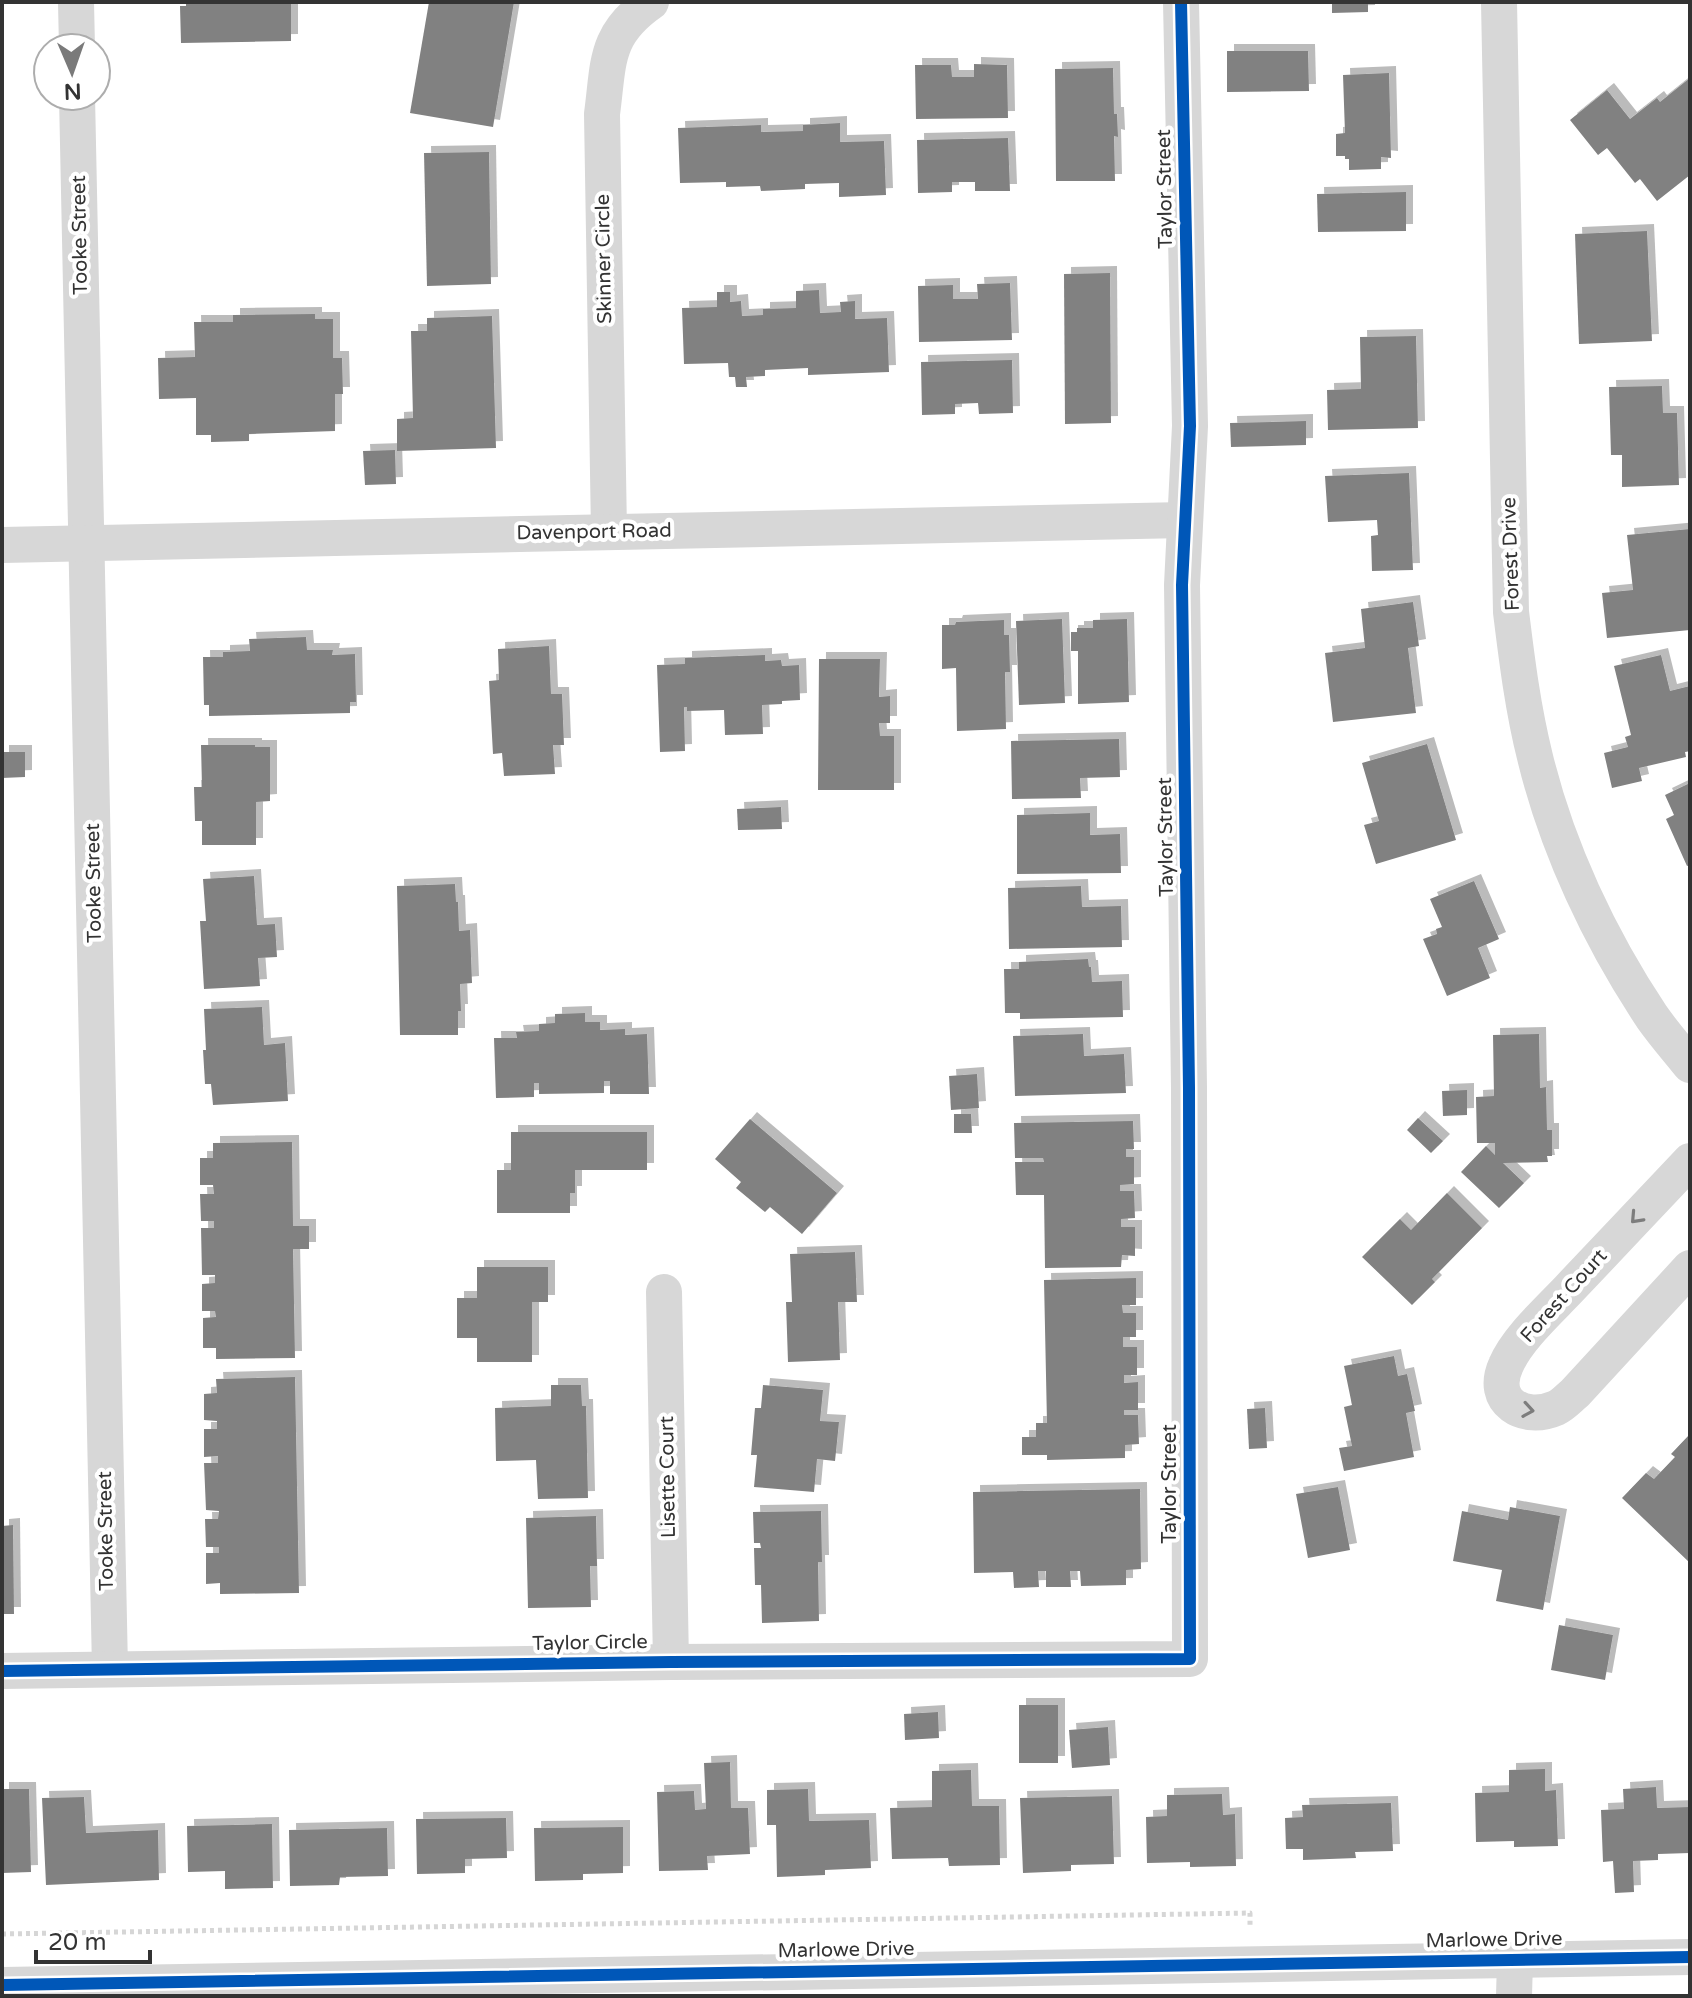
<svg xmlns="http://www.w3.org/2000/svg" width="1692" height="1998" viewBox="0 0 1692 1998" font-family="'Varela Round',sans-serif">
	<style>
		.building { fill: #818181; filter: url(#shadow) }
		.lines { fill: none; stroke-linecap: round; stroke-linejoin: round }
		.path { stroke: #d6d6d6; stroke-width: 5; stroke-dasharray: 4 4; stroke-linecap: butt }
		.minor { stroke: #d7d7d7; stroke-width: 36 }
		.cycleway-casing { stroke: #fff; stroke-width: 17 }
		.cycleway { stroke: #0057b8; stroke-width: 12 }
		.oneway { stroke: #7d7d7d }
		.labels { text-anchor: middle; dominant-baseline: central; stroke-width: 8; stroke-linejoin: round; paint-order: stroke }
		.street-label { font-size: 20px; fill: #333; stroke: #fff }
	</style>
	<defs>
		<filter id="shadow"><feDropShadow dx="7" dy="-7" stdDeviation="0" flood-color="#0004"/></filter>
	</defs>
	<rect width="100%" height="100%" fill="#fff"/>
	<g class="building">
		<path d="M186,2H291V41L181,43L180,6H186Z"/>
		<path d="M429,2H514L493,127L410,113Z"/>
		<path d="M1332,2H1368V12L1332,13Z"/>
		<path d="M1227,51H1308L1309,91L1227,92Z"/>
		<path d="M974,64L1007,65L1008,118L916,119L915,65H951L952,77H974Z"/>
		<path d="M1113,68L1114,114H1117L1118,137L1114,136L1115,181H1056L1055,69Z"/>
		<path d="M1389,73L1391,158L1381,157V169L1349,170V159H1345V156H1336V134L1345,133L1343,75Z"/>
		<path d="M1690,78V175L1657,201L1640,179L1635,183L1607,148L1598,155L1570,120L1607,90L1630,119L1657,98L1660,102Z"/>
		<path d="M840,123V142L884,141L886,195L839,197V183L805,184V189L761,191L760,186L726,187V182L680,183L678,128L761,125V132L803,131V125Z"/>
		<path d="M1008,138L1010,191H975V182H952V192L918,193L917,140Z"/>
		<path d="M489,152L491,284L427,286L424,153Z"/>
		<path d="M1406,192V231L1318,232L1317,194Z"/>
		<path d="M1647,231L1652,341L1579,344L1575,234Z"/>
		<path d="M1110,273L1111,423L1065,424L1064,274Z"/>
		<path d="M1010,283L1012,340L919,342L918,286L953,285V299H978L977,284Z"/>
		<path d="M819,290L820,313L841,312L840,302L855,301V319L887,318L889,372L808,375V368L765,370V376L746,377L747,387H736L735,377H729L728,363L684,364L682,308L717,307V292H730V302L741,301L742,316L763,315V309L796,308V291Z"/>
		<path d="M315,314V319H333V358H342L343,394H335V431L249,434V441L211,442V435H196V398L159,399L158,358L195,357L194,322H233V315Z"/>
		<path d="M492,316L496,448L397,451V419L413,418L411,331H427V318Z"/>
		<path d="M1416,336L1418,428L1328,430L1327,390L1361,389L1360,337Z"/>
		<path d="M1012,360L1013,413L979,414L978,403L955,404V414L922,415L921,362Z"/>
		<path d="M1662,386L1663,413H1677L1679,485L1622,487V455H1611L1609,387Z"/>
		<path d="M1306,421V445L1231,447L1230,423Z"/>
		<path d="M395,450L396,484L365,485L363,451Z"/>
		<path d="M1409,473L1413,570L1372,571L1371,536L1378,535L1377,520L1328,522L1325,476Z"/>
		<path d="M1690,529V630L1607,638L1602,593L1633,590L1627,535Z"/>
		<path d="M1413,602L1419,646L1408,648L1416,713L1333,722L1325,653L1365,648L1361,609Z"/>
		<path d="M1062,619L1065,703L1019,705L1016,621Z"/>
		<path d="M1127,619L1129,702L1078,704V651H1071V632H1077V628H1093V620Z"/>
		<path d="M1004,620V635H1009L1010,672H1005L1006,729L957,731L956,668L942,669V625H955L956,622Z"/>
		<path d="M306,637L307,650H333L332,655L355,654L356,702H350V713L209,716V705H204L203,657H223V652L250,651L249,639Z"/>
		<path d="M549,646L551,694H562L564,745H553L555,774L504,776L502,753L493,754L489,681L499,680L498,649Z"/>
		<path d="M765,655V661L781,660L782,666L799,665L800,700L782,701V704L762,705L763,734L725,735L724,710L687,711V707H684L685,751L660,752L657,665L685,664V658Z"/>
		<path d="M1661,655L1670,691L1690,686V751L1685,752L1686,757L1639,768L1642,781L1612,788L1604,753L1628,747L1625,737L1631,735L1614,666Z"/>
		<path d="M819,659H880L879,697L890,696V723H879L880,736H894V790H818Z"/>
		<path d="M1119,739L1120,777L1080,778L1081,798L1012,799L1011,741Z"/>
		<path d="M1427,744L1456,840L1376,864L1364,825L1379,821L1362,763Z"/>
		<path d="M201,745H255V747H270V801L256,802V845H202V821H195L194,787H202Z"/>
		<path d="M2,752H25V777L2,778Z"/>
		<path d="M1690,783V865L1687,866L1666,819L1674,815L1665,795Z"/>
		<path d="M781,807L782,829L738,830L737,809Z"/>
		<path d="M1090,813V835L1120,834L1121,873L1017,874V815Z"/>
		<path d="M254,876L257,925L275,924L277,957L258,958L260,986L204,989L200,921H206L203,879Z"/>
		<path d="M1474,881L1499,939L1478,948L1490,978L1447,996L1423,939L1437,934L1436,929L1442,927L1430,899Z"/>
		<path d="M455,884L456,902H458L459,931L470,930L472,983L460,984L461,1011H458V1035H400L397,886Z"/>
		<path d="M1081,886L1082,907L1121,906L1122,947L1009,949L1008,888Z"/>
		<path d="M1088,959L1089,967H1091L1092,982L1122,981L1123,1017L1020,1019V1013H1005L1004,969H1019V962Z"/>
		<path d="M262,1007L264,1045L285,1043L288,1101L213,1105L211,1084H205L203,1050H206L204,1009Z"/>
		<path d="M585,1013V1022H600V1030L625,1029V1035L647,1034L649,1094H610V1081H604V1093L539,1094V1083H534V1097L496,1098L494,1038H517L516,1032L539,1031V1024L555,1023V1014Z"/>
		<path d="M1083,1034L1084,1056L1124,1054L1126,1093L1015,1096L1013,1036Z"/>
		<path d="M1539,1034L1540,1088L1546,1087L1547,1130H1552V1156H1547L1548,1162L1503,1163L1524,1183L1499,1208L1461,1172L1486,1146L1495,1155V1143H1477L1476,1097L1494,1096L1493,1035Z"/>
		<path d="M977,1074L979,1108L951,1110L949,1076Z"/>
		<path d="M1467,1090V1115L1443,1116L1442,1091Z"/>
		<path d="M954,1114H971L972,1133H954Z"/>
		<path d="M1418,1118L1443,1141L1431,1153L1407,1130Z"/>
		<path d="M750,1119L837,1193L802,1234L770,1207L765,1212L736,1188L741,1182L715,1159Z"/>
		<path d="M1133,1121L1134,1149H1126V1157H1134V1184L1120,1185V1191H1134L1135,1218L1121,1219V1227H1135V1256L1122,1255L1121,1267L1045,1268L1044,1195H1016L1015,1162H1044L1043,1158H1015L1014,1123Z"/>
		<path d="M511,1132H647V1170H575V1193H570V1213H497V1170H511Z"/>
		<path d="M292,1142L293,1226H309V1249H293L295,1358L216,1359V1348H203V1318L216,1317L215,1311H202V1284L215,1283V1275H202L201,1228H214V1221H201L200,1194H214L213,1185H200V1158H213V1143Z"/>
		<path d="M1447,1193L1482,1228L1432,1279L1435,1282L1412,1305L1362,1257L1400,1219L1411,1230Z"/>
		<path d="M855,1252L857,1302H838L840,1360L788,1362L786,1302H792L790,1254Z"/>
		<path d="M477,1267H548V1302H532V1362H477V1338H457V1298H477Z"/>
		<path d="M1136,1278V1305H1122L1123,1313H1136V1337H1123V1347H1137V1375H1124V1383L1138,1382V1410H1124V1415H1138L1139,1444L1125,1445V1458L1047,1460V1455H1022V1437H1036V1423H1047L1044,1280Z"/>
		<path d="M1394,1356L1398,1376L1407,1374L1415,1411L1406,1413L1414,1457L1344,1471L1339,1448L1352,1446L1344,1407L1352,1405L1344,1366Z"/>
		<path d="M295,1377L299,1593L220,1594V1583L206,1584V1553H219V1547H206L205,1519H218L219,1511L206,1510L204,1463H218V1456L204,1457V1429H217V1421L204,1420V1394L217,1393L216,1379Z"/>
		<path d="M551,1385H581L582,1406H586L588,1498L538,1499L536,1460L496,1461L495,1408L551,1406Z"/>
		<path d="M763,1385L823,1390L820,1421L839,1422L835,1461L817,1459L814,1492L754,1487L757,1455H751L755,1408H761Z"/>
		<path d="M1265,1408L1267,1448L1249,1449L1247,1409Z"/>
		<path d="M1690,1434V1563L1622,1498L1646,1473L1654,1479L1675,1457L1671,1454Z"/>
		<path d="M1338,1487L1350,1550L1308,1558L1296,1494Z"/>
		<path d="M1140,1489L1141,1569L1126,1570V1585L1081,1586L1080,1571H1070L1071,1587H1046V1571H1038L1039,1587L1014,1588L1013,1572L974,1573L973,1492Z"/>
		<path d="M1510,1507L1560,1516L1543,1610L1496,1601L1502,1570L1453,1561L1462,1511L1508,1520Z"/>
		<path d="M821,1511L822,1562H818L819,1621L762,1623L761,1585H755L754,1548H761L760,1543H754L753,1512Z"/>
		<path d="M596,1516L597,1566H590L591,1607L528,1608L526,1518Z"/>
		<path d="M13,1525L14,1614H2V1526Z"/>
		<path d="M1559,1625L1613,1635L1605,1680L1551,1670Z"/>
		<rect x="1019" y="1705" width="39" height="58"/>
		<path d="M938,1712L939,1738L905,1740L904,1714Z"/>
		<path d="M1108,1727L1110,1765L1072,1768L1069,1730Z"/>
		<path d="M730,1762L731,1808H748L750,1854L707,1856L708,1870L659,1871L657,1792L694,1791L695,1810L706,1809L704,1763Z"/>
		<path d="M1545,1769V1791L1556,1790L1558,1846L1514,1847V1841L1476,1842L1475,1793L1509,1792V1770Z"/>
		<path d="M971,1770L972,1806H999L1000,1865L949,1866L948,1858L892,1859L890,1808L932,1807V1771Z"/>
		<path d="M1656,1787L1657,1808L1690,1807V1853L1658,1854V1860L1633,1861L1634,1892L1615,1893L1613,1861L1603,1862L1601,1810L1624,1809L1623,1789Z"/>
		<path d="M2,1789H29L31,1872L2,1873Z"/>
		<path d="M808,1789L809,1821L869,1820L871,1868L825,1870V1875L777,1877L776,1825H767V1790Z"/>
		<path d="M1222,1794L1223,1815L1235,1814L1236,1866L1190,1867V1862L1147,1863L1146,1817L1167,1816V1795Z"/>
		<path d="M1112,1796L1114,1864L1071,1865V1871L1023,1873L1020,1798Z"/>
		<path d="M84,1797L86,1833L158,1830L159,1880L46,1885L42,1798Z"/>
		<path d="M1391,1803L1393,1851L1355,1852L1356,1858L1303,1860V1849H1286L1285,1818L1303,1817L1302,1805Z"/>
		<path d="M506,1818L507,1858L465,1859V1873L417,1874L416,1819Z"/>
		<path d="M272,1824L273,1888L225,1889V1871L188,1872L187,1826Z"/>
		<path d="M623,1827V1873L583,1874V1880L535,1881L534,1828Z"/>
		<path d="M387,1828L388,1876L340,1877L339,1885L290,1886L289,1830Z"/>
	</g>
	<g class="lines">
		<path class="path" d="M2,1934L1250,1913V1927"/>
		<g class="minor">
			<path d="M76,2L77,48"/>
			<path d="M1499,2L1511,612C1517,661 1523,709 1535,757C1557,848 1600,939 1652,1017C1664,1034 1678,1050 1690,1065"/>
			<path d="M77,96L110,1669"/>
			<path d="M609,532L602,114C609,62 604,35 651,2"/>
			<path d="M2,545L1185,520"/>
			<path d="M1690,1161C1649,1204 1609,1247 1568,1290C1548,1311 1517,1339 1506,1365C1489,1402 1524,1422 1556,1408C1563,1405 1569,1398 1575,1393L1690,1268"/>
			<path d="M664,1292L671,1662"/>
			<path d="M2,1671L671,1662L1190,1659L1189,1088L1182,585L1190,426L1181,2"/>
			<path d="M2,1985L1690,1957"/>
			<path d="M1514,1996L1515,1960"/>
		</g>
		<defs>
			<g id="cycleway">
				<path d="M2,1671L671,1662L1190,1659L1189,1088L1182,585L1190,426L1181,2"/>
				<path d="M2,1985L1690,1957"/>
			</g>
		</defs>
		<use href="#cycleway" class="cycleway-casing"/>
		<use href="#cycleway" class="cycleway"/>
	</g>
	<defs><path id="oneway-chevron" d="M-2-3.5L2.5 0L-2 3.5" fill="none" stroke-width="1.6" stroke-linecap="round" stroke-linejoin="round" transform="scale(2)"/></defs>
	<g class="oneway">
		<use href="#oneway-chevron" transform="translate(1636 1218) rotate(133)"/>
		<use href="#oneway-chevron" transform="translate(1528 1410) rotate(9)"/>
	</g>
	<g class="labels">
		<g class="street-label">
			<text transform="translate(1165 189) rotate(-91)">Taylor Street</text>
			<text transform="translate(80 235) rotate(-91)">Tooke Street</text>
			<text transform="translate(604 259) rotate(-91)">Skinner Circle</text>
			<text transform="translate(594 532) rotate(-1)">Davenport Road</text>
			<text transform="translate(1511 554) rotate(-92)">Forest Drive</text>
			<text transform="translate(1166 837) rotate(-91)">Taylor Street</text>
			<text transform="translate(94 883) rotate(-91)">Tooke Street</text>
			<text transform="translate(1564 1296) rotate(-48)">Forest Court</text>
			<text transform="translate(668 1477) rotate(-91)">Lisette Court</text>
			<text transform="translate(1170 1484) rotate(-90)">Taylor Street</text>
			<text transform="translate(106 1531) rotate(-91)">Tooke Street</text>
			<text transform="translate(590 1643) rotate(-1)">Taylor Circle</text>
			<text transform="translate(1494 1940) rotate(-1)">Marlowe Drive</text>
			<text transform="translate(846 1950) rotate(-1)">Marlowe Drive</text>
		</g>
	</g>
	<rect width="1692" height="1998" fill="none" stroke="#333333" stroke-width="8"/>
	<g transform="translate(72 72) rotate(178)"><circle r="38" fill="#ffffff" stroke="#adadad" stroke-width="2"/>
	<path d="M0-6L14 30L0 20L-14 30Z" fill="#7a7a7a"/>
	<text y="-12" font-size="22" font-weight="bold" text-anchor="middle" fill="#333333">N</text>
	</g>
	<path d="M36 1950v12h114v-12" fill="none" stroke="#333333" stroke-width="4"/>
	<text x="48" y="1950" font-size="24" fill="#333333" stroke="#ffffff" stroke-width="6" paint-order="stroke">20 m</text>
</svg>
